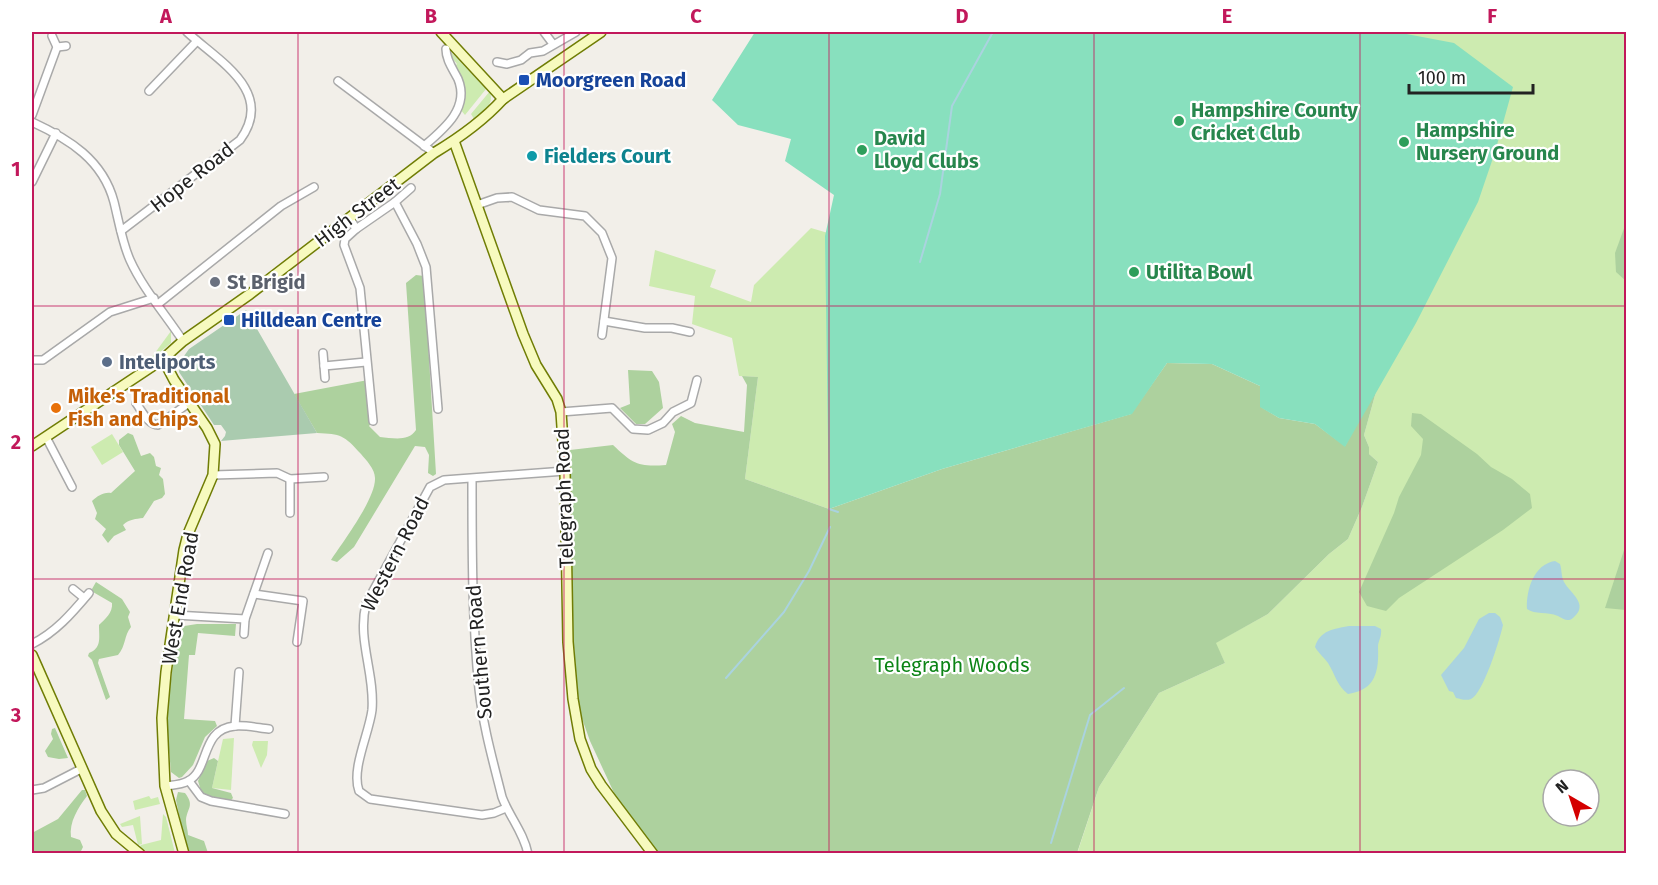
<svg xmlns="http://www.w3.org/2000/svg" width="1658" height="885" viewBox="0 0 1658 885" font-family="'Fira Sans',sans-serif">
	<style>
		.grass { fill: #cdebb0; fill-rule: evenodd }
		.forest { fill: #add19e }
		.cemetery { fill: #aacbaf }
		.pitch { fill: #88e0be }
		.water { fill: #aad3df }
		.lines { fill: none; stroke-linecap: round; stroke-linejoin: round }
		.stream { stroke: #aad3df; stroke-width: 2 }
		.street-casing { stroke: #a9a9a9; stroke-width: 10 }
		.secondary-casing { stroke: #707d05; stroke-width: 12 }
		.street { stroke: #fff; stroke-width: 7 }
		.secondary { stroke: #f7fabf; stroke-width: 9 }
		.grid { fill: none; stroke: #c2185b; stroke-width: 1.5; stroke-opacity: 0.55 }
		.transit-dot { fill: #1a4fb4; stroke: #fff; stroke-width: 2 }
		.leisure-dot { fill: #2e9e5b; stroke: #fff; stroke-width: 2 }
		.culture-dot { fill: #0f9aa8; stroke: #fff; stroke-width: 2 }
		.worship-dot { fill: #6b7280; stroke: #fff; stroke-width: 2 }
		.service-dot { fill: #5c6f8a; stroke: #fff; stroke-width: 2 }
		.food-dot { fill: #e8710a; stroke: #fff; stroke-width: 2 }
		.labels { text-anchor: middle; dominant-baseline: central; stroke-width: 4.5; stroke-linejoin: round; paint-order: stroke }
		.transit-label { font-size: 20px; font-weight: bold; fill: #164399; stroke: #fff; text-anchor: start }
		.leisure-label { font-size: 20px; font-weight: bold; fill: #27864d; stroke: #fff; text-anchor: start }
		.culture-label { font-size: 20px; font-weight: bold; fill: #0d838f; stroke: #fff; text-anchor: start }
		.street-label { font-size: 20px; fill: #222; stroke: #fff }
		.worship-label { font-size: 20px; font-weight: bold; fill: #5b616d; stroke: #fff; text-anchor: start }
		.service-label { font-size: 20px; font-weight: bold; fill: #4e5e75; stroke: #fff; text-anchor: start }
		.food-label { font-size: 20px; font-weight: bold; fill: #c56008; stroke: #fff; text-anchor: start }
		.park-label { font-size: 20px; fill: #0c8416; stroke: #fff }
		.neatline { fill: none; stroke: #c2185b; stroke-width: 2 }
		.grid-label { font-size: 20px; text-anchor: middle; font-weight: bold; fill: #c2185b }
	</style>
	<rect width="100%" height="100%" fill="#f2efe9"/>
	<g class="grass">
		<path d="M1396,32H1626V853L1077,854L1099,787L1159,693L1225,663L1215,643L1268,614L1329,554L1348,539L1362,507L1378,462L1369,454V447L1364,435L1377,388L1398,33ZM1553,780H1589V816H1553Z"/>
		<path d="M449,50L486,89L465,115L460,109L463,83L454,67L457,64L452,58L450,59Z"/>
		<path d="M490,91C494,105 485,111 474,119L471,114Z"/>
		<path d="M811,228L828,233L829,509L745,479L758,377L739,376L732,338L692,324L695,296L649,286L655,250L716,270L710,287L751,302L754,285Z"/>
		<path d="M171,331V343L153,358L152,357Z"/>
		<path d="M112,434L123,452L102,465L91,447Z"/>
		<path d="M234,738L231,790L212,788L223,739Z"/>
		<path d="M253,741H268L267,755L261,768L252,745Z"/>
		<path d="M149,796L151,799L158,797L160,804L135,810L133,801Z"/>
		<path d="M163,814L166,817L175,853H149L139,848L141,845L161,840Z"/>
		<path d="M140,816L142,844L138,845L133,825L122,827L120,824Z"/>
	</g>
	<g class="forest">
		<path d="M1626,223V281L1616,272L1615,253Z"/>
		<path d="M416,275L424,276L436,474L433,476L428,473L429,455L425,447L415,446L354,547L337,562L331,560C343,542 376,498 375,478C375,469 366,460 361,454C344,435 341,434 317,433L294,394L368,380L373,421L369,426L380,437C393,438 408,442 416,430L406,283Z"/>
		<path d="M1167,363L1212,364L1260,386L1261,407L1279,418L1315,424L1345,446L1377,388L1364,435L1369,447V454L1378,462L1362,507L1348,539L1329,554L1268,614L1216,643L1225,663L1159,693L1099,787L1077,853H658L615,795L590,741L579,710L572,622L570,450L613,445C633,464 638,467 666,465L675,432L672,424L681,416L695,423L744,432L747,385L742,376L758,377L745,479L829,509L942,469L1131,414Z"/>
		<path d="M628,370L652,371L659,382L663,408L645,424H636L620,408L630,404Z"/>
		<path d="M1412,413L1421,414L1477,454L1491,467L1512,479L1530,494L1532,508L1503,530L1399,598L1386,611L1367,606L1359,592L1394,513L1399,497L1421,455L1423,439L1411,426Z"/>
		<path d="M128,433L133,435L141,456L150,453L154,457L156,466L161,468L159,475L163,479L165,494L162,498L154,501L143,518C136,519 129,519 123,525L126,530L114,536L108,543L102,535L106,529L95,519L97,513L92,501C98,496 103,492 111,493L135,471L119,445V440Z"/>
		<path d="M1626,544V610L1605,608Z"/>
		<path d="M96,582L122,599L130,612L128,617L131,627C124,635 126,646 118,655L99,659L98,663L110,697L106,700L92,660L88,656L89,653C102,648 99,638 99,625C105,619 113,613 112,603L93,592L92,589Z"/>
		<path d="M197,624H236L235,636L198,633L195,655H189L184,719L215,721L217,726L205,737L193,765L182,777L179,778L171,772L166,717L178,627Z"/>
		<path d="M55,728L68,758L59,759L48,757L45,751L53,739L51,734L52,729Z"/>
		<path d="M214,758L218,761L212,788L231,793L233,798L230,801L202,794L198,781L207,761Z"/>
		<path d="M82,790H85L87,796C78,808 69,822 71,837L80,840L83,847L80,853H32V833L58,819Z"/>
		<path d="M178,792L185,793C195,806 187,808 186,820C186,825 188,831 188,835L204,841L208,853H187L176,800Z"/>
	</g>
	<path class="cemetery" d="M246,310L317,433L221,441L225,436L226,432L221,425H214L179,372L180,363L184,365L187,358L184,356L189,349Z"/>
	<path class="pitch" d="M755,32H1396L1454,43L1513,87L1495,152L1478,202L1416,323L1345,447L1315,424L1279,418L1260,407V386L1212,364L1167,363L1132,414L942,469L829,509L825,236L834,195L785,161L791,139L738,125L712,100Z"/>
	<g class="water">
		<path d="M1555,561L1560,564C1562,570 1561,576 1564,582C1570,593 1589,604 1574,617C1568,623 1564,619 1558,616C1547,611 1535,615 1527,609C1526,590 1534,564 1555,561Z"/>
		<path d="M1489,613H1495L1500,617L1503,625C1500,639 1483,694 1471,699C1466,701 1461,699 1456,698L1453,692L1449,691L1441,675L1464,648L1479,619Z"/>
		<path d="M1349,626H1375L1381,629C1382,637 1378,641 1378,647C1379,671 1376,690 1348,694C1337,686 1335,674 1328,663C1324,657 1319,654 1315,647C1320,630 1334,629 1349,626Z"/>
	</g>
	<g class="lines">
		<g class="stream">
			<path d="M920,262L940,194L952,106L993,32"/>
			<path d="M829,509L838,512"/>
			<path d="M726,678L784,612L809,571L830,527"/>
			<path d="M1051,843L1090,715L1124,688"/>
		</g>
		<defs>
			<g id="street">
				<path d="M544,32L553,44"/>
				<path d="M57,47L66,46"/>
				<path d="M497,62L507,64L521,60L530,53L543,51L576,32"/>
				<path d="M338,81L434,153"/>
				<path d="M149,91L197,41"/>
				<path d="M32,115L57,47L52,36"/>
				<path d="M32,122C69,139 103,160 114,202C119,222 122,242 130,260C143,289 166,315 183,341"/>
				<path d="M424,146C444,129 470,108 458,79C453,69 446,60 446,49"/>
				<path d="M32,182L56,133"/>
				<path d="M395,202L411,188"/>
				<path d="M477,205L497,198L512,197L539,210L585,216L602,233L612,258L602,335"/>
				<path d="M350,218L356,229L345,239L344,245L360,288L373,421"/>
				<path d="M356,229L395,202L417,244L426,267L438,409"/>
				<path d="M121,231L240,140C276,91 217,60 187,32"/>
				<path d="M158,304L281,206L314,187"/>
				<path d="M604,321L645,328H672L690,332"/>
				<path d="M323,353L325,378"/>
				<path d="M32,360H43L110,312L154,298"/>
				<path d="M324,366L366,362"/>
				<path d="M136,403C142,411 148,425 158,425L189,403"/>
				<path d="M561,412L612,408L633,429L648,430L663,423L673,412L691,403L697,380"/>
				<path d="M46,437L72,487"/>
				<path d="M213,475L277,473L290,479L324,477"/>
				<path d="M290,479V513"/>
				<path d="M472,479C472,549 472,620 479,689C483,726 493,761 502,797C509,816 524,833 528,854"/>
				<path d="M73,589L84,598"/>
				<path d="M254,594L303,601L297,642"/>
				<path d="M175,615L245,619"/>
				<path d="M244,634L245,619L268,553"/>
				<path d="M32,644C56,632 72,613 89,593"/>
				<path d="M235,726L239,672"/>
				<path d="M189,781L201,797L211,801L285,814"/>
				<path d="M165,786C173,785 181,785 188,781C210,770 200,729 235,726C246,725 259,728 269,729"/>
				<path d="M32,790L44,788L81,769"/>
				<path d="M506,808L494,813L482,815L370,799L359,791C351,769 369,734 372,710C375,673 357,640 366,604L430,487L444,480L565,471"/>
			</g>
			<g id="secondary">
				<path d="M441,32L503,99"/>
				<path d="M454,141L523,334L536,365L557,399L561,412L565,471L568,642L573,699L580,739L591,769L601,785L653,854"/>
				<path d="M163,359L174,380L207,428L215,444L213,475L188,534L184,550L166,672L162,718L165,786L184,854"/>
				<path d="M32,446L163,359L183,341L250,294L434,153C459,138 483,121 503,99L601,32"/>
				<path d="M32,655L101,811L116,834L140,854"/>
			</g>
		</defs>
		<use href="#street" class="street-casing"/>
		<use href="#secondary" class="secondary-casing"/>
		<use href="#street" class="street"/>
		<use href="#secondary" class="secondary"/>
	</g>
	<path class="grid" d="M298,32V854M564,32V854M829,32V854M1094,32V854M1360,32V854M32,306H1626M32,579H1626"/>
	<g class="transit-dot">
		<rect x="518" y="74" width="12" height="12" rx="3"/>
		<rect x="223" y="314" width="12" height="12" rx="3"/>
	</g>
	<g class="leisure-dot">
		<circle cx="1179" cy="121" r="6"/>
		<circle cx="1404" cy="142" r="6"/>
		<circle cx="862" cy="150" r="6"/>
		<circle cx="1134" cy="272" r="6"/>
	</g>
	<circle class="culture-dot" cx="532" cy="156" r="6"/>
	<circle class="worship-dot" cx="215" cy="282" r="6"/>
	<circle class="service-dot" cx="107" cy="362" r="6"/>
	<circle class="food-dot" cx="56" cy="408" r="6"/>
	<g class="labels">
		<g class="transit-label">
			<text x="536" y="80">Moorgreen Road</text>
			<text x="241" y="320">Hilldean Centre</text>
		</g>
		<g class="leisure-label">
			<text x="1191" y="110">Hampshire County<tspan x="1191" dy="23">Cricket Club</tspan></text>
			<text x="1416" y="130">Hampshire<tspan x="1416" dy="23">Nursery Ground</tspan></text>
			<text x="874" y="138">David<tspan x="874" dy="23">Lloyd Clubs</tspan></text>
			<text x="1146" y="272">Utilita Bowl</text>
		</g>
		<g class="culture-label">
			<text x="544" y="156">Fielders Court</text>
		</g>
		<g class="street-label">
			<text transform="translate(192 177) rotate(-38)">Hope Road</text>
			<text transform="translate(357 212) rotate(-37)">High Street</text>
			<text transform="translate(564 498) rotate(-92)">Telegraph Road</text>
			<text transform="translate(395 554) rotate(-63)">Western Road</text>
			<text transform="translate(180 598) rotate(-80)">West End Road</text>
			<text transform="translate(479 652) rotate(-95)">Southern Road</text>
		</g>
		<g class="worship-label">
			<text x="227" y="282">St Brigid</text>
		</g>
		<g class="service-label">
			<text x="119" y="362">Inteliports</text>
		</g>
		<g class="food-label">
			<text x="68" y="396">Mike's Traditional<tspan x="68" dy="23">Fish and Chips</tspan></text>
		</g>
		<g class="park-label">
			<text x="952" y="665">Telegraph Woods</text>
		</g>
	</g>
	<rect width="1658" height="885" fill="none" stroke="#ffffff" stroke-width="66"/>
	<g transform="translate(1571 798) rotate(321)"><circle r="28" fill="#ffffff" stroke="#a7a7a7" stroke-width="1.5"/>
	<path d="M0-4.5L10 22L0 15L-10 22Z" fill="#d40000"/>
	<text y="-9" font-size="16" font-weight="bold" text-anchor="middle" fill="#222222">N</text>
	</g>
	<path d="M1409 84v9h124v-9" fill="none" stroke="#222222" stroke-width="3"/>
	<text x="1418" y="84" font-size="18" fill="#222222" stroke="#ffffff" stroke-width="4.5" paint-order="stroke">100 m</text>
	<rect x="33" y="33" width="1592" height="819" class="neatline"/>
	<g class="grid-label">
		<text x="166" y="23">A</text>
		<text x="431" y="23">B</text>
		<text x="696" y="23">C</text>
		<text x="962" y="23">D</text>
		<text x="1227" y="23">E</text>
		<text x="1492" y="23">F</text>
		<text x="16" y="176">1</text>
		<text x="16" y="449">2</text>
		<text x="16" y="722">3</text>
	</g>
</svg>
